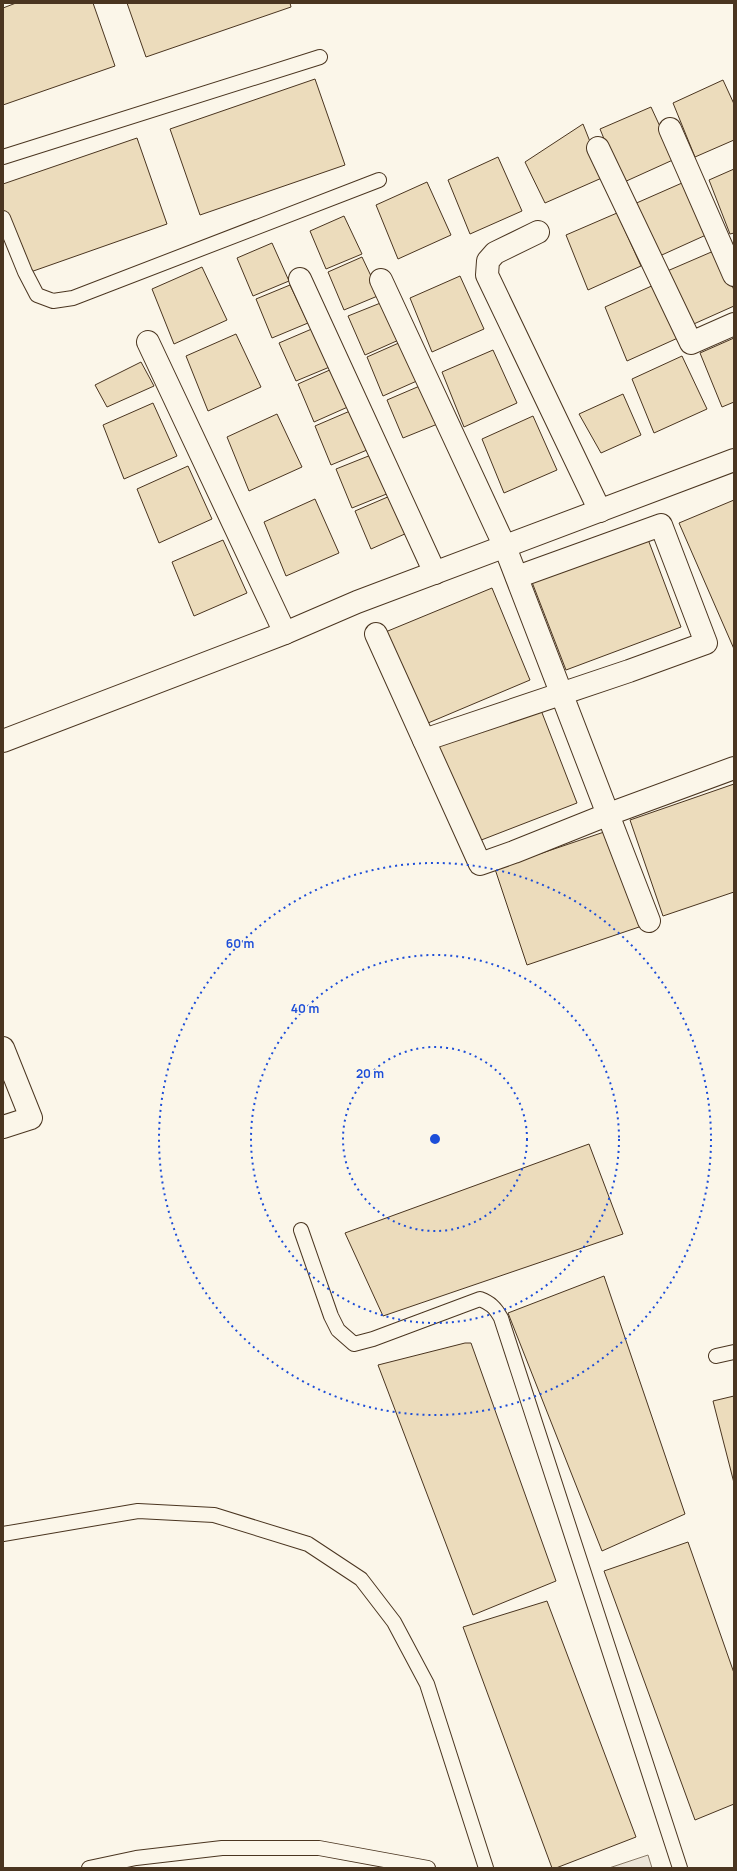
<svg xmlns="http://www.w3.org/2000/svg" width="737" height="1871" viewBox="0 0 737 1871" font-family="Manrope,sans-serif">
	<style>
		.green { fill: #ede6d9; stroke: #887966 }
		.building { fill: #ecdcbc; stroke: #4a3520 }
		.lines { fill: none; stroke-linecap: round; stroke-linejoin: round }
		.lane-casing { stroke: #4a3520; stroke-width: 16 }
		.street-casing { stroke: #4a3520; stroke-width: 24 }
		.lane { stroke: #fbf6e9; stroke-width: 14 }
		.street { stroke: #fbf6e9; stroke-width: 22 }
		.ring { fill: none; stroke: #1d4ed8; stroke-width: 2; stroke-dasharray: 2 4 }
		.centre { fill: #1d4ed8; stroke: #fbf6e9; stroke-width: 2 }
		.ring-label { font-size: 12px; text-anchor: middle; font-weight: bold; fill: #1d4ed8; stroke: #fbf6e9; stroke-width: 3; stroke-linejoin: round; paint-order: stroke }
	</style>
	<rect width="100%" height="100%" fill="#fbf6e9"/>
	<path class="green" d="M648,1855L652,1868H609Z"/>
	<g class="building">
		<path d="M16,3H93L115,66L3,105V8Z"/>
		<path d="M127,3H290L291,7L146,57Z"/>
		<path d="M315,79L345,165L200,215L170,129Z"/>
		<path d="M723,80L734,104V140L695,157L673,103Z"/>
		<path d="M651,107L675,159L622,183L600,129Z"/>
		<path d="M583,124L604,177L545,203L525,162Z"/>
		<path d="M137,138L167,224L22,275L3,220V184Z"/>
		<path d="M498,157L522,211L470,234L448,180Z"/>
		<path d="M734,169V233L730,234L709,180Z"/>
		<path d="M427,182L451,235L398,259L376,205Z"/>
		<path d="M682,183L706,235L653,259L632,205Z"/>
		<path d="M617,213L641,266L588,290L566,235Z"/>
		<path d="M344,216L362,254L326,269L310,231Z"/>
		<path d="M272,243L289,281L253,296L237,258Z"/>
		<path d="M716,250L734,290V306L687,327L665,272Z"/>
		<path d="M362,257L380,295L344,310L328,272Z"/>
		<path d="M202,267L227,320L174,344L152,289Z"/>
		<path d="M460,276L484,329L432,352L410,298Z"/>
		<path d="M656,284L680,337L627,361L605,307Z"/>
		<path d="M290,285L308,323L272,338L256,299Z"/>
		<path d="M383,302L401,339L365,355L348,316Z"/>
		<path d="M314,328L332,366L296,381L279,343Z"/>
		<path d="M236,334L261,387L208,411L186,356Z"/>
		<path d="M734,338V402L722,407L700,353Z"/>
		<path d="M401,342L419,380L383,396L367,357Z"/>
		<path d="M493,350L517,403L464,427L442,372Z"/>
		<path d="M682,356L707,409L654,433L632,379Z"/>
		<path d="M141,362L154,386L107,407L95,385Z"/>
		<path d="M332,369L350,406L314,422L298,384Z"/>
		<path d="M422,385L440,423L403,438L387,400Z"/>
		<path d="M623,394L641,435L601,453L579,414Z"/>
		<path d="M153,403L177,456L124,479L103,425Z"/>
		<path d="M350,411L367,450L331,465L315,426Z"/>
		<path d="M277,414L302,467L249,491L227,437Z"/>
		<path d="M533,416L557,470L504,493L482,439Z"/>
		<path d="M371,455L389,493L352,508L336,469Z"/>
		<path d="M188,466L212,519L159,543L137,489Z"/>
		<path d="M390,496L407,533L371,549L355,511Z"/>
		<path d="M315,499L339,553L286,576L264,522Z"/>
		<path d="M734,500V649L679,523Z"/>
		<path d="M646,534L681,627L566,670L530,577Z"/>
		<path d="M223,540L247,593L194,616L172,562Z"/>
		<path d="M492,588L530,680L421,726L383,633Z"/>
		<path d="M539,705L577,803L471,844L433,746Z"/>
		<path d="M734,784V892L663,916L630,820Z"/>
		<path d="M610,830L642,926L527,965L495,869Z"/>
		<path d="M589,1144L623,1234L383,1316L345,1233Z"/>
		<path d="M604,1276L685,1514L602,1551L508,1313Z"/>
		<path d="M465,1343H471L556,1581L473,1615L378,1365Z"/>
		<path d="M734,1396V1483L713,1401Z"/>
		<path d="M688,1542L734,1673V1804L695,1820L604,1571Z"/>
		<path d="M547,1601L636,1837L556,1868H552L463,1627Z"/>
	</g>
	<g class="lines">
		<defs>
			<g id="lane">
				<path d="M3,157L320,57"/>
				<path d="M3,218L25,272L37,295L53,301L73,298L379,180"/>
				<path d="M301,1230L331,1316L338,1330L354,1344L373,1339L480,1299C490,1303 495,1307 501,1318L680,1868"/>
				<path d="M716,1356L734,1352"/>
				<path d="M3,1534L138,1511L214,1515L308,1544L361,1579L394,1622L427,1684L486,1868"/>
				<path d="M89,1868L136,1858L222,1848H319L428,1868"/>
			</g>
			<g id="street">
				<path d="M670,129L734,275"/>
				<path d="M598,148L691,343L734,324"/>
				<path d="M538,232L495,253L488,261L487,275L600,511"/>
				<path d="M300,279L435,573"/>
				<path d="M381,280L505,547L649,921"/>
				<path d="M148,342L285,633"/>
				<path d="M376,634L480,864L514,852L609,814L734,768"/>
				<path d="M424,740L629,671L706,643L661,525L517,577"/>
				<path d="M3,741L285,633L357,602L734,460"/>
				<path d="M3,1048L31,1118L3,1127"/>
			</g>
		</defs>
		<use href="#lane" class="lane-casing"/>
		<use href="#street" class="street-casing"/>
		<use href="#lane" class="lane"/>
		<use href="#street" class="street"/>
	</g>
	<g class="ring">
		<circle cx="435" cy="1139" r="92"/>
		<circle cx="435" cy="1139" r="184"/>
		<circle cx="435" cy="1139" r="276"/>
	</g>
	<circle cx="435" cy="1139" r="6" class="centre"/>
	<g class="ring-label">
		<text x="240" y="948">60 m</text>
		<text x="305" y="1013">40 m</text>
		<text x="370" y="1078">20 m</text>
	</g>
	<rect width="737" height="1871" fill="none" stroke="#4a3520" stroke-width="8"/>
</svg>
